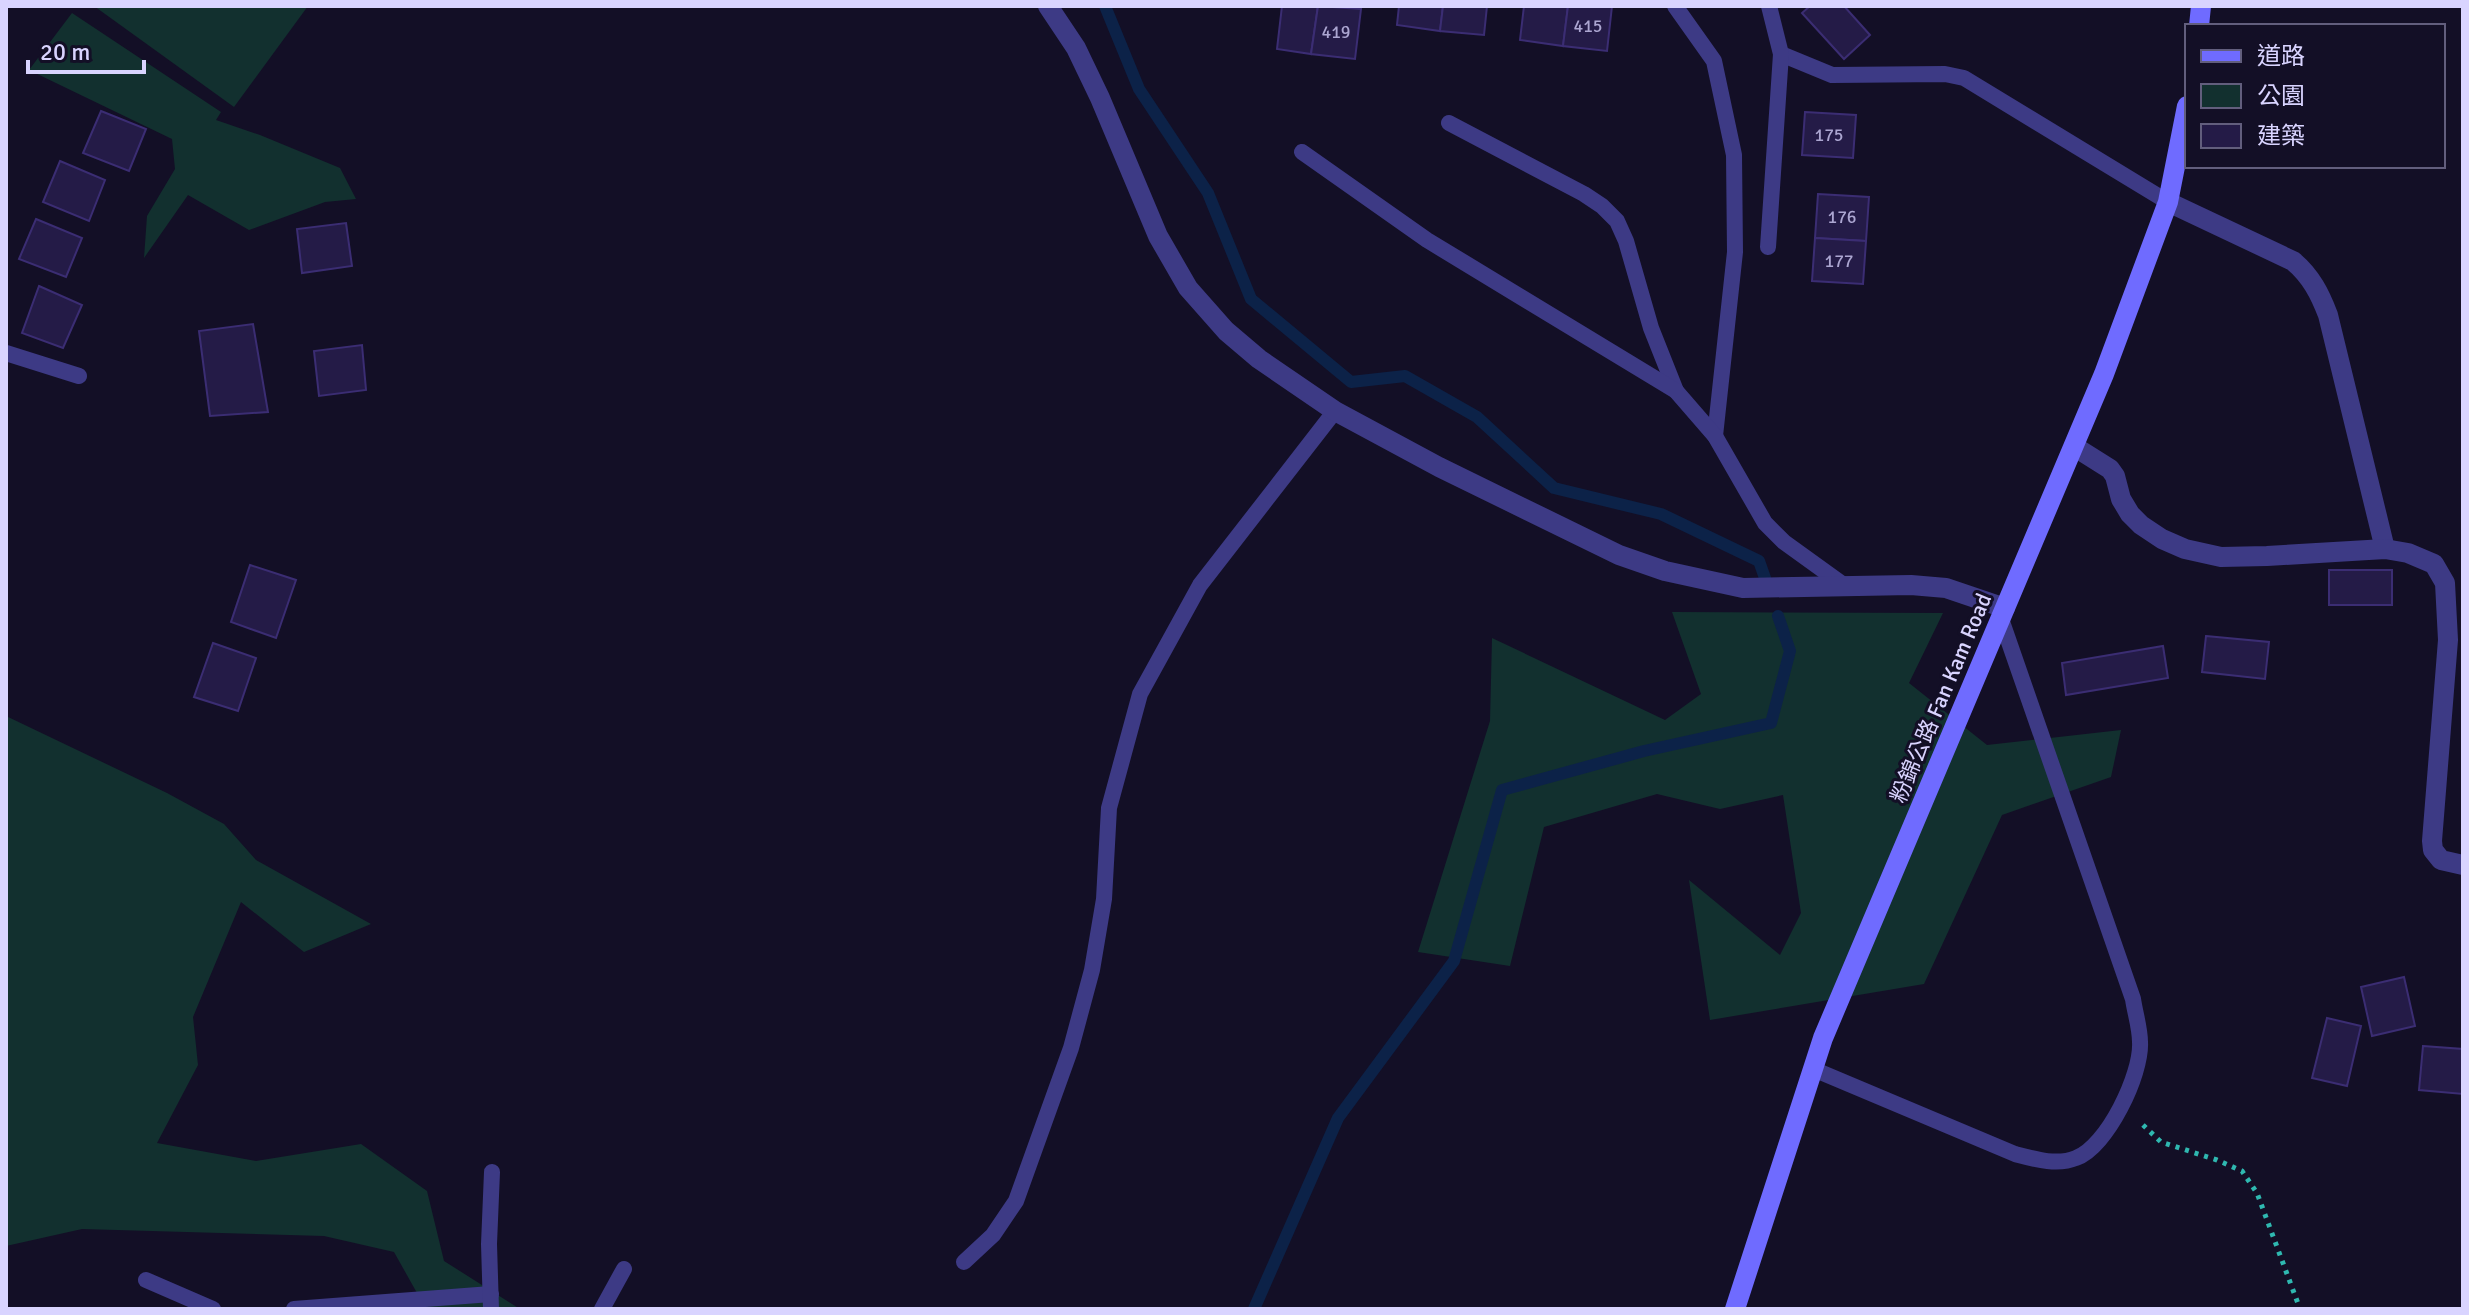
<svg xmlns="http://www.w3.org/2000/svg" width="2469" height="1315" viewBox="0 0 2469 1315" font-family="Signika,'Noto Sans TC',sans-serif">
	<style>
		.green { fill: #12302f }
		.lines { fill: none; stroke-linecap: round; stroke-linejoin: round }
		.stream { stroke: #0c2248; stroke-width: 12 }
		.building { fill: #241b47; stroke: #3b2d73; stroke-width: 2 }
		.path { stroke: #2fb8b0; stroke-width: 5; stroke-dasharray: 4 6; stroke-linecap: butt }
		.service { stroke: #3d3a85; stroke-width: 16 }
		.minor { stroke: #3d3a85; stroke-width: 20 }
		.secondary { stroke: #6f6bff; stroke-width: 20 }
		.labels { text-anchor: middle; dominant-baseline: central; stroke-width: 6; stroke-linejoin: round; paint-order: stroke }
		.number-label { font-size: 18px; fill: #aca6d1 }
		.street-label { font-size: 22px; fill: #d9d4ff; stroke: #130f26 }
	</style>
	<rect width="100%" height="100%" fill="#130f26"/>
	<g class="green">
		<path d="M94,6H308L234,107Z"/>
		<path d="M72,13L221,112L216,120L260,135L340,168L356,199L325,202L249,230L188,195L144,258L147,216L175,169L172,139L29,70Z"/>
		<path d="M1672,612L1943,613L1909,683L1987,745L2121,730L2111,777L2002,815L1924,984L1710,1020L1689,880L1780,955L1801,913L1783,795L1720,809L1657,794L1544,827L1510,966L1418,952L1490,721L1492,638L1665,720L1701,694Z"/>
		<path d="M6,716L167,793L224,824L256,860L371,924L304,952L241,902L193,1017L198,1065L157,1143L256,1161L361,1144L427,1191L444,1261L520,1309H426L394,1252L324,1236L82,1229L6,1246Z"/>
	</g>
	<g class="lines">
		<g class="stream">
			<path d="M1105,6L1139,89L1208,193L1251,299L1351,382L1405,376L1477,417L1554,488L1661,514L1759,561L1765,578"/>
			<path d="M1254,1309L1338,1118L1454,961L1502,790L1644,751L1771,723L1790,651L1778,616"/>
		</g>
	</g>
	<g class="building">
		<path d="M1282,6H1318L1311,54L1277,49Z"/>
		<path d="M1318,6L1361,9L1355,59L1311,54Z"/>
		<path d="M1399,6H1443L1440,31L1397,25Z"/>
		<path d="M1443,6H1487L1484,35L1440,31Z"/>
		<path d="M1524,6H1568L1563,46L1520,40Z"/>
		<path d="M1568,6H1612L1607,51L1563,46Z"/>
		<path d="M1810,6H1844L1870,35L1844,59L1802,13Z"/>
		<path d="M101,111L146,129L129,171L83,153Z"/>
		<path d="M1805,112L1856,115L1853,158L1802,155Z"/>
		<path d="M60,161L105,180L89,221L43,202Z"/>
		<path d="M1818,194L1869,197L1866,241L1815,238Z"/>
		<path d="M36,219L82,238L66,277L19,259Z"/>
		<path d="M346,223L352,266L302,273L297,229Z"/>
		<path d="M1815,238L1866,241L1863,284L1812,281Z"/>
		<path d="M39,286L82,305L63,348L22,333Z"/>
		<path d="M253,324L268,412L210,416L199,331Z"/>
		<path d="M362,345L366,390L319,396L314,351Z"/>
		<path d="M250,565L296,580L276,638L231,622Z"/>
		<rect x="2329" y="570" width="63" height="35"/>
		<path d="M2206,636L2269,642L2265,679L2202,672Z"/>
		<path d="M213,643L256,658L238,711L194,697Z"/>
		<path d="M2163,646L2168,678L2066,695L2062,663Z"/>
		<path d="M2404,977L2415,1026L2372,1036L2361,987Z"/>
		<path d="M2327,1018L2361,1026L2347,1086L2312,1078Z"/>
		<path d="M2423,1046L2463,1049V1094L2419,1090Z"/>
	</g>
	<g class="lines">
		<path class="path" d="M2143,1125L2161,1142L2217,1160L2242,1171L2257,1193L2300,1309"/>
		<g class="service">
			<path d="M1675,6L1714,61L1734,155L1735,252L1715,436"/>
			<path d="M1781,54L1832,75L1945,74L1964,78L2168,202"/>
			<path d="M1449,123L1584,194L1602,206L1617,221L1626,241L1651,328L1676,391"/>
			<path d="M1302,152L1427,240L1676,391L1715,436L1765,523L1784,542L1845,586"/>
			<path d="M1768,247L1781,54L1769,6"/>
			<path d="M6,353L79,376"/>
			<path d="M1813,1069L2015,1154C2034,1159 2057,1166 2076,1158C2107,1147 2142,1074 2140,1042C2140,1028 2135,1013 2133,999L2001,619"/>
			<path d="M964,1262L993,1235L1016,1201L1071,1048L1092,970L1104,899L1109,808L1140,694L1200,585L1335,411"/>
			<path d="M146,1280L213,1309"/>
			<path d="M294,1309L491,1294"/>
			<path d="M491,1309L489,1244L492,1172"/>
			<path d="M602,1309L624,1269"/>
		</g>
		<g class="minor">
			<path d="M1048,6L1076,48L1100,98L1158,236L1188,288L1226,331L1259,359L1335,411L1439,467L1619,555L1665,571L1743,588L1911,585L1946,588L2005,608"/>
			<path d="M2168,202L2293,261C2311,276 2320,294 2328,315L2385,549"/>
			<path d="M2075,447L2110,469L2115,476L2121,499L2130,514L2141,525L2162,539L2185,549L2221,557L2267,556L2385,549L2408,553L2434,564L2445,583L2448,640L2432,841L2433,850L2441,860L2463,865"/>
		</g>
		<g class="secondary">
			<path d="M2199,26L2201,6"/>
			<path d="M1735,1309L1823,1038L2104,374L2168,202L2187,106"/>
		</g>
	</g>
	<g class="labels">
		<g class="number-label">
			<text x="1588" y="26">415</text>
			<text x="1336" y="32">419</text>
			<text x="1829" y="135">175</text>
			<text x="1842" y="217">176</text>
			<text x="1839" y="261">177</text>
		</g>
		<g class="street-label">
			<text transform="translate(1941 698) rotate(-67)">粉錦公路 Fan Kam Road</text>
		</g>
	</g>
	<rect width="2469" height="1315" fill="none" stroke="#d9d4ff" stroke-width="16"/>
	<rect x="2185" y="24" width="260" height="144" fill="#130f26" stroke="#625e7d" stroke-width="2"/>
	<rect x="2201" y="50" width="40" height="12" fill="#6f6bff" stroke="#625e7d" stroke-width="2"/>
	<text x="2257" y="64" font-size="24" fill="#d9d4ff">道路</text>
	<rect x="2201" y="84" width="40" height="24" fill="#12302f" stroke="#625e7d" stroke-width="2"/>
	<text x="2257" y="104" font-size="24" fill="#d9d4ff">公園</text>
	<rect x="2201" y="124" width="40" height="24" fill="#241b47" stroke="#625e7d" stroke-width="2"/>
	<text x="2257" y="144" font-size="24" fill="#d9d4ff">建築</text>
	<path d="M28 60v12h116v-12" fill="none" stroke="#d9d4ff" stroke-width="4"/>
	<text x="40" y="60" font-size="24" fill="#d9d4ff" stroke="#130f26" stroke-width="6" paint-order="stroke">20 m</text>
</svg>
